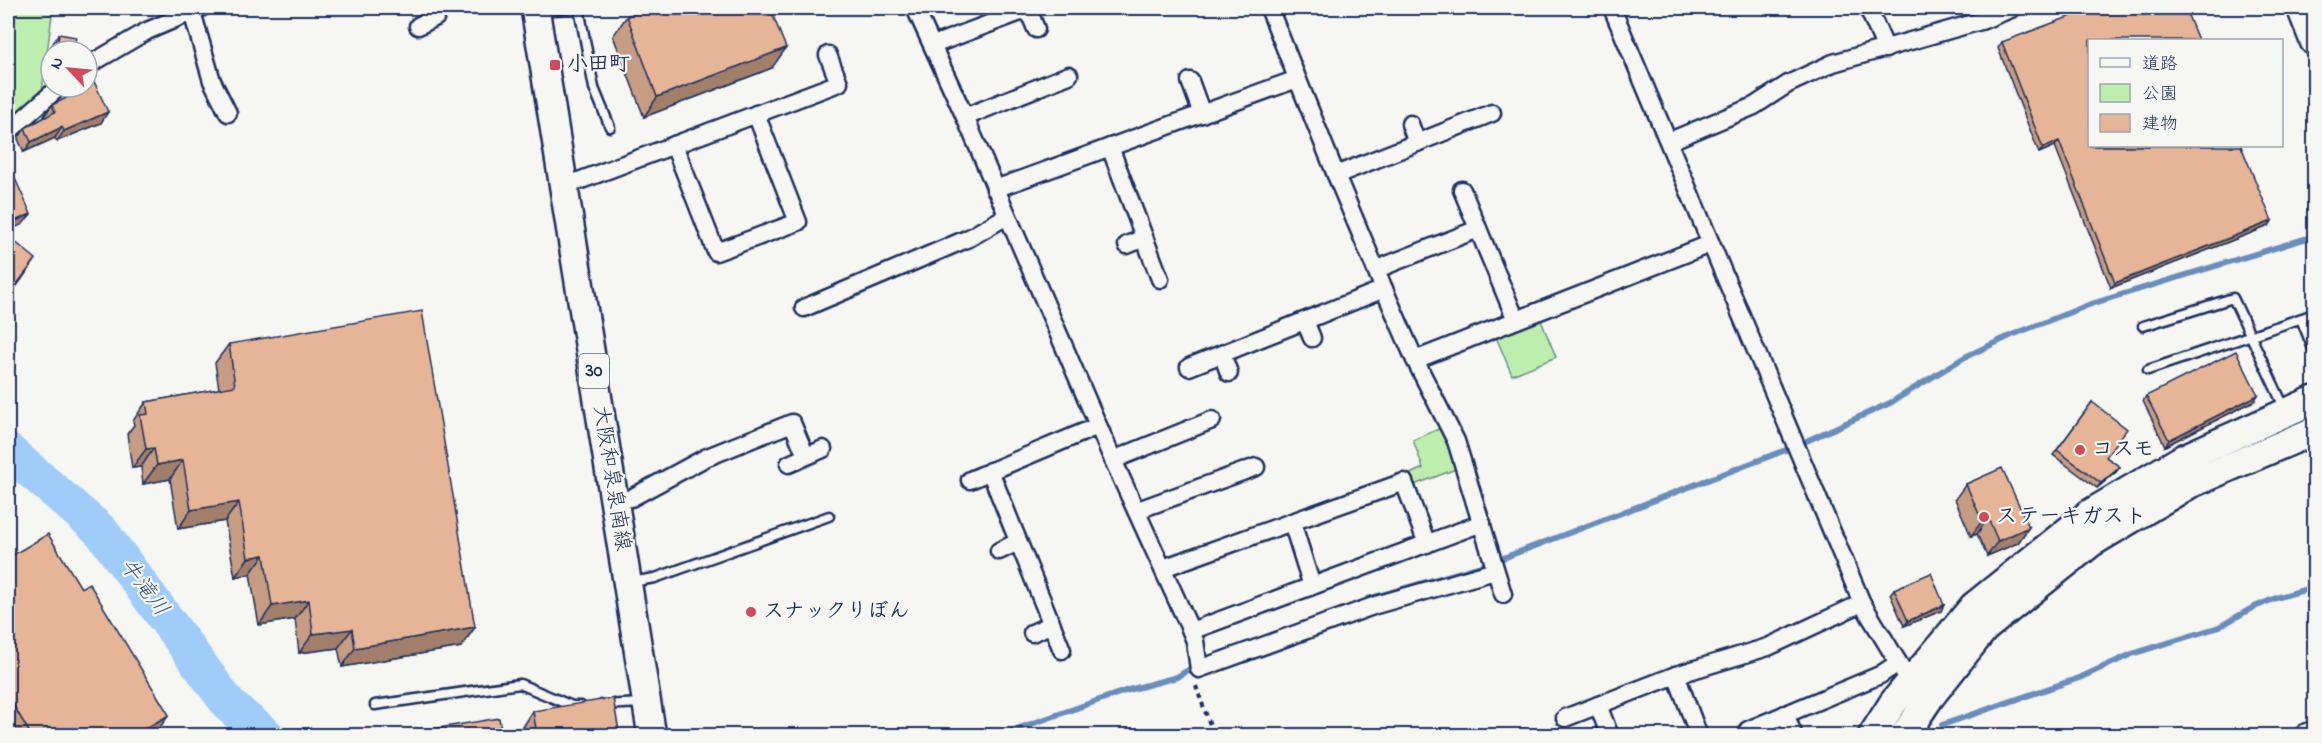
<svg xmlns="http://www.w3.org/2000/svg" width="2322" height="743" viewBox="0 0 2322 743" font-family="'Indie Flower','Klee One',sans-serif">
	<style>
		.green { fill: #beeead; stroke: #6c8e86; stroke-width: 1.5 }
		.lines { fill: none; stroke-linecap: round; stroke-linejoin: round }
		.stream { stroke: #6b8dbc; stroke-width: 6 }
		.river { stroke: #a0ccfa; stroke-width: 36 }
		.lane-casing { stroke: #1b2f5e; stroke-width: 13 }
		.street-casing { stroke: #1b2f5e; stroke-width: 21 }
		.secondary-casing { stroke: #1b2f5e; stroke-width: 28 }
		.primary-casing { stroke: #1b2f5e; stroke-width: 32 }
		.path { stroke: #1b2f5e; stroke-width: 4; stroke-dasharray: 4.5 4.5; stroke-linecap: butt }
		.lane { stroke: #f6f6f2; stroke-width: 8 }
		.street { stroke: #f6f6f2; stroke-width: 16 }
		.secondary { stroke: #f6f6f2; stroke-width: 24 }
		.primary { stroke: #f6f6f2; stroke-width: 27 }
		.wall { fill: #c69c82; stroke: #1b2f5e; stroke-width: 1.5 }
		.shaded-wall { fill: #a17f6a; stroke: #1b2f5e; stroke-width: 1.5 }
		.building { fill: #e6b597; stroke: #1b2f5e; stroke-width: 1.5 }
		.poi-dot { fill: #d1495b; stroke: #f6f6f2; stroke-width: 2 }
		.labels { text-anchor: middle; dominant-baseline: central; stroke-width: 4.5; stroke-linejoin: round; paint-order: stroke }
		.shield { fill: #f6f6f2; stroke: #5d6b8a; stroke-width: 1.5 }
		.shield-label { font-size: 20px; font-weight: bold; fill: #1b2f5e }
		.poi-label { font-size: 21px; font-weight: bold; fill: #1b2f5e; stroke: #f6f6f2; text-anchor: start }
		.street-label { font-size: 21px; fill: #1b2f5e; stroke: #f6f6f2 }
		.water-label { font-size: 22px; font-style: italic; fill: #3c5685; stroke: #f6f6f2 }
	</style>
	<rect width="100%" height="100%" fill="#f6f6f2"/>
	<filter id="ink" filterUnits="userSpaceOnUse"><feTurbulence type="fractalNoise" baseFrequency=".0167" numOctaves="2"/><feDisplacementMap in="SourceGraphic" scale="12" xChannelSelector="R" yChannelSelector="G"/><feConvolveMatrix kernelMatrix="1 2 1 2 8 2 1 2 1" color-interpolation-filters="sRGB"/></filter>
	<g filter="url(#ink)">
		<g class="green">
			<path d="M8,8H61L52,15L42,91L8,120Z"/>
			<path d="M1540,318L1556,357L1512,375L1496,337Z"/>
			<path d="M1441,428L1456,469L1414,485L1410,474L1423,468L1413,440Z"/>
		</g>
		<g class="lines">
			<g class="stream">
				<path d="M1802,443L1890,403L1965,357L2012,335L2091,304L2314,236"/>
				<path d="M1368,599L1485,565L1791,448"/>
				<path d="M1942,725L2079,678L2132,654L2219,627L2252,608L2276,598L2314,587"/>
				<path d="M997,736L1125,691L1177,677L1196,665"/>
			</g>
			<path class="river" d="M8,451L101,531L230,706L267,736"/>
			<defs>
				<g id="lane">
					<path d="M579,8L594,88L610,127"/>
					<path d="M539,12L569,8"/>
					<path d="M2301,319L2314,351"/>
					<path d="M2143,326L2233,298L2285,409"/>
					<path d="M2148,370L2314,314"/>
					<path d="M631,582L655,578L829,516"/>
					<path d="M375,705L520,684L572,706H581"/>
					<path d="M602,705L643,703"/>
				</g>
				<g id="street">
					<path d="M915,8L965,117L1113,460L1191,631L1195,641L1199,669L1376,605L1495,571"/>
					<path d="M1269,8L1336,175L1384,289L1415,360L1456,441L1503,594"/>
					<path d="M1612,8L1862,603L1910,682L1917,687"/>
					<path d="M1868,8L1886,49"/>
					<path d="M1028,9L1036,29"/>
					<path d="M192,12L212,81L228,113"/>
					<path d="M418,26L436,17L432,8"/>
					<path d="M933,45L1031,8"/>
					<path d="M87,66L147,31L201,8"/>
					<path d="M1190,81L1202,114"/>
					<path d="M965,117L1069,75"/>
					<path d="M1410,124L1417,143"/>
					<path d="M8,132L59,87"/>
					<path d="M1670,141L1754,106L1788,84L1833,63L1981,21L2013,8"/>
					<path d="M674,145L716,252L798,222L756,114"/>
					<path d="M1110,147L1160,279"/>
					<path d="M1336,175L1492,113"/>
					<path d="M563,184L576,182L839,83L828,55"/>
					<path d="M995,189L1297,79"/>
					<path d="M1462,190L1516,320"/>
					<path d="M1127,245L1144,238"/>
					<path d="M1377,269L1478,229"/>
					<path d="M804,308L969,238L1007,216"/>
					<path d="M1305,321L1312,338"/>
					<path d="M1222,354L1229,373"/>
					<path d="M1415,360L1710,244"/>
					<path d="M1189,367L1384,289"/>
					<path d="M1113,460L1212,420"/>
					<path d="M789,464L823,449"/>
					<path d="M990,471L1062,650"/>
					<path d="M970,480L1098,426"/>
					<path d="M615,501L631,498L705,458L792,423L806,456"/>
					<path d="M1138,510L1256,467"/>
					<path d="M1292,522L1312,586"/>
					<path d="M999,551L1018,542"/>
					<path d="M1163,568L1404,482L1427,544"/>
					<path d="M1191,631L1482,523"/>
					<path d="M1032,633L1052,624"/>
					<path d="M1676,675L1699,736"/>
					<path d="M1598,705L1610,736"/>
					<path d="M1785,714L1794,736"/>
					<path d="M1565,718L1676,675L1768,647L1862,603"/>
					<path d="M1748,730L1880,675L1898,663"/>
				</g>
				<path id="secondary" d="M2307,736L2314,733"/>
				<g id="primary">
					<path d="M535,8L652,736"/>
					<path d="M2301,8L2314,41"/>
					<path d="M1872,736L1893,703L1974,606L2089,514L2184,458L2314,400"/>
					<path d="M1904,736L1930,697L1984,629L2091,543L2190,484L2314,431"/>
				</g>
			</defs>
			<use href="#lane" class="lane-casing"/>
			<use href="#street" class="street-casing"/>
			<use href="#secondary" class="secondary-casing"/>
			<use href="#primary" class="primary-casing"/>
			<path class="path" d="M1196,686L1210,725L1215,736"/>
			<use href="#lane" class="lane"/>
			<use href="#street" class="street"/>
			<use href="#secondary" class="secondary"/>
			<use href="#primary" class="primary"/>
		</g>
		<g class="wall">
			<path d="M627,16L772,68L644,117L613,36Z"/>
			<path d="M59,34L73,51H51L52,45Z"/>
			<path d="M2002,42L2269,226L2111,288L2055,146L2039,153L1998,48Z"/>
			<path d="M51,51V74L48,73Z"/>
			<path d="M71,87H87L101,123L57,141L55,138L24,152L18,139L25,128L45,117L44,116L52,105L65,99L64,97Z"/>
			<path d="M229,344L475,627L461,647L342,667L338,648L299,653L295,619L259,625L250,574L235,577L225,521L178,529L170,479L143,484L141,467L132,468L127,434L134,425L133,421L146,402L219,389L215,363Z"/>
			<path d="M2146,396L2254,401L2165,446L2143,401Z"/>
			<path d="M2092,402L2106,457L2120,467L2116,472L2097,488L2053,455Z"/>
			<path d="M1966,484L2029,527L2018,543L1987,556L1977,534L1971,536L1955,499Z"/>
			<path d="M8,558L155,734L154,735H8Z"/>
			<path d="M1894,589L1941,611L1904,626L1890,594Z"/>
			<path d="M533,711L616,735H412L415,732L502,734L520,732Z"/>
		</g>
		<g class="shaded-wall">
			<path d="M786,48L772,68L644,117L657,97Z"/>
			<path d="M108,112L101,123L57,141L64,131Z"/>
			<path d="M62,127L55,138L24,152L31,142Z"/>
			<path d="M2059,141L2055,146L2039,153L2043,148Z"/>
			<path d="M31,214L23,224L8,231V224Z"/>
			<path d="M2272,221L2269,226L2111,288L2115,283Z"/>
			<path d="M36,259L22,279L8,298V296Z"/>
			<path d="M2258,395L2254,401L2165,446L2169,440Z"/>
			<path d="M154,448L141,467L132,468L146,449Z"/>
			<path d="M183,460L170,479L143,484L157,465Z"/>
			<path d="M2120,467L2116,472L2097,488L2101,483Z"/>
			<path d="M239,502L225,521L178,529L191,510Z"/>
			<path d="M1988,518L1977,534L1971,536L1982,521Z"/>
			<path d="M2029,527L2018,543L1987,556L1998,541Z"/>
			<path d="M264,555L250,574L235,577L248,558Z"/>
			<path d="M309,600L295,619L259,625L272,606Z"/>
			<path d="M1944,605L1941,611L1904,626L1908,621Z"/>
			<path d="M475,627L461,647L342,667L355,648Z"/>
			<path d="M352,629L338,648L299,653L313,634Z"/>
			<path d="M169,715L155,734L154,735H134Z"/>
			<path d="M619,731L616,735H595Z"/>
		</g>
		<g class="building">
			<path d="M649,8H770L786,48L657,97L627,16Z"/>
			<path d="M2093,8H2185L2198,40H2090V146H2241L2272,221L2115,283L2059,141L2043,148L2002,42Z"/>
			<path d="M59,34L76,37L73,51H57Z"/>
			<path d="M92,77L108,112L64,131L62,127L31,142L25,128L55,112L52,105L75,94L72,87H87V79Z"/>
			<path d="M8,163L31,214L8,224Z"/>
			<path d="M8,236L36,259L8,296Z"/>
			<path d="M422,311L475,627L355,648L352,629L313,634L309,600L272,606L264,555L248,558L239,502L191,510L183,460L157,465L154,448L146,449L140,415L148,414L146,402L235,386L229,344Z"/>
			<path d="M2236,351L2258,395L2169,440L2146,396Z"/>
			<path d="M2092,402L2127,429L2106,457L2120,467L2101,483L2057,450Z"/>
			<path d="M2002,468L2029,527L1998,541L1988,518L1982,521L1966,484Z"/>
			<path d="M48,534L81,588L89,583L169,715L134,735H31L8,696V558Z"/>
			<path d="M1931,573L1944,605L1908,621L1894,589Z"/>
			<path d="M613,698L619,731L595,735H415V732L499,718L502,734L536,729L533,711Z"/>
		</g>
	</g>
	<g class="poi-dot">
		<rect x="549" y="59" width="12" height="12" rx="3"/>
		<circle cx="2080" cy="450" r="6"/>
		<circle cx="1984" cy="517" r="6"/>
		<circle cx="751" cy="612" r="6"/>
	</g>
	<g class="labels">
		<rect class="shield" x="579" y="354" width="30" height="34" rx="4.5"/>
		<g class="shield-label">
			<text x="594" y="371">30</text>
		</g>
		<g class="poi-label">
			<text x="567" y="65">小田町</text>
			<text x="2092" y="450">コスモ</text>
			<text x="1996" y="517">ステーキガスト</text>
			<text x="763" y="612">スナックりぼん</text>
		</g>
		<g class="street-label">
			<text transform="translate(611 478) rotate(81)">大阪和泉泉南線</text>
		</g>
		<g class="water-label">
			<text transform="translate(143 588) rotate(53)">牛滝川</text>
		</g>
	</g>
	<rect width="2322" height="743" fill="none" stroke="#f6f6f2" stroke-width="30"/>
	<rect x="15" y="15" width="2292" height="713" fill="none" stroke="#1b2f5e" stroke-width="2" filter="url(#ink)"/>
	<rect x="2088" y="39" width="195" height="108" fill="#f6f6f2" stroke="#9ea6b7" stroke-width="1.5"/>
	<rect x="2100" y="58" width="30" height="9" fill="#f6f6f2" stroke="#9ea6b7" stroke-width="1.5"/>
	<text x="2142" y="69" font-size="18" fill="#1b2f5e">道路</text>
	<rect x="2100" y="84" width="30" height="18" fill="#beeead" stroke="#9ea6b7" stroke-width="1.5"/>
	<text x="2142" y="99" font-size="18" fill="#1b2f5e">公園</text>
	<rect x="2100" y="114" width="30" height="18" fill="#e6b597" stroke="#9ea6b7" stroke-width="1.5"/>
	<text x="2142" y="129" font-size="18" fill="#1b2f5e">建物</text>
	<g transform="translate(69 69) rotate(296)"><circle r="28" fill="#f6f6f2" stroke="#9ea6b7" stroke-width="1.5"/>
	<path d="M0-4.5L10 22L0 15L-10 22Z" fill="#d1495b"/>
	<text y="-9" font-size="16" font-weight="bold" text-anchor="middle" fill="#1b2f5e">N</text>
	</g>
</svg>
